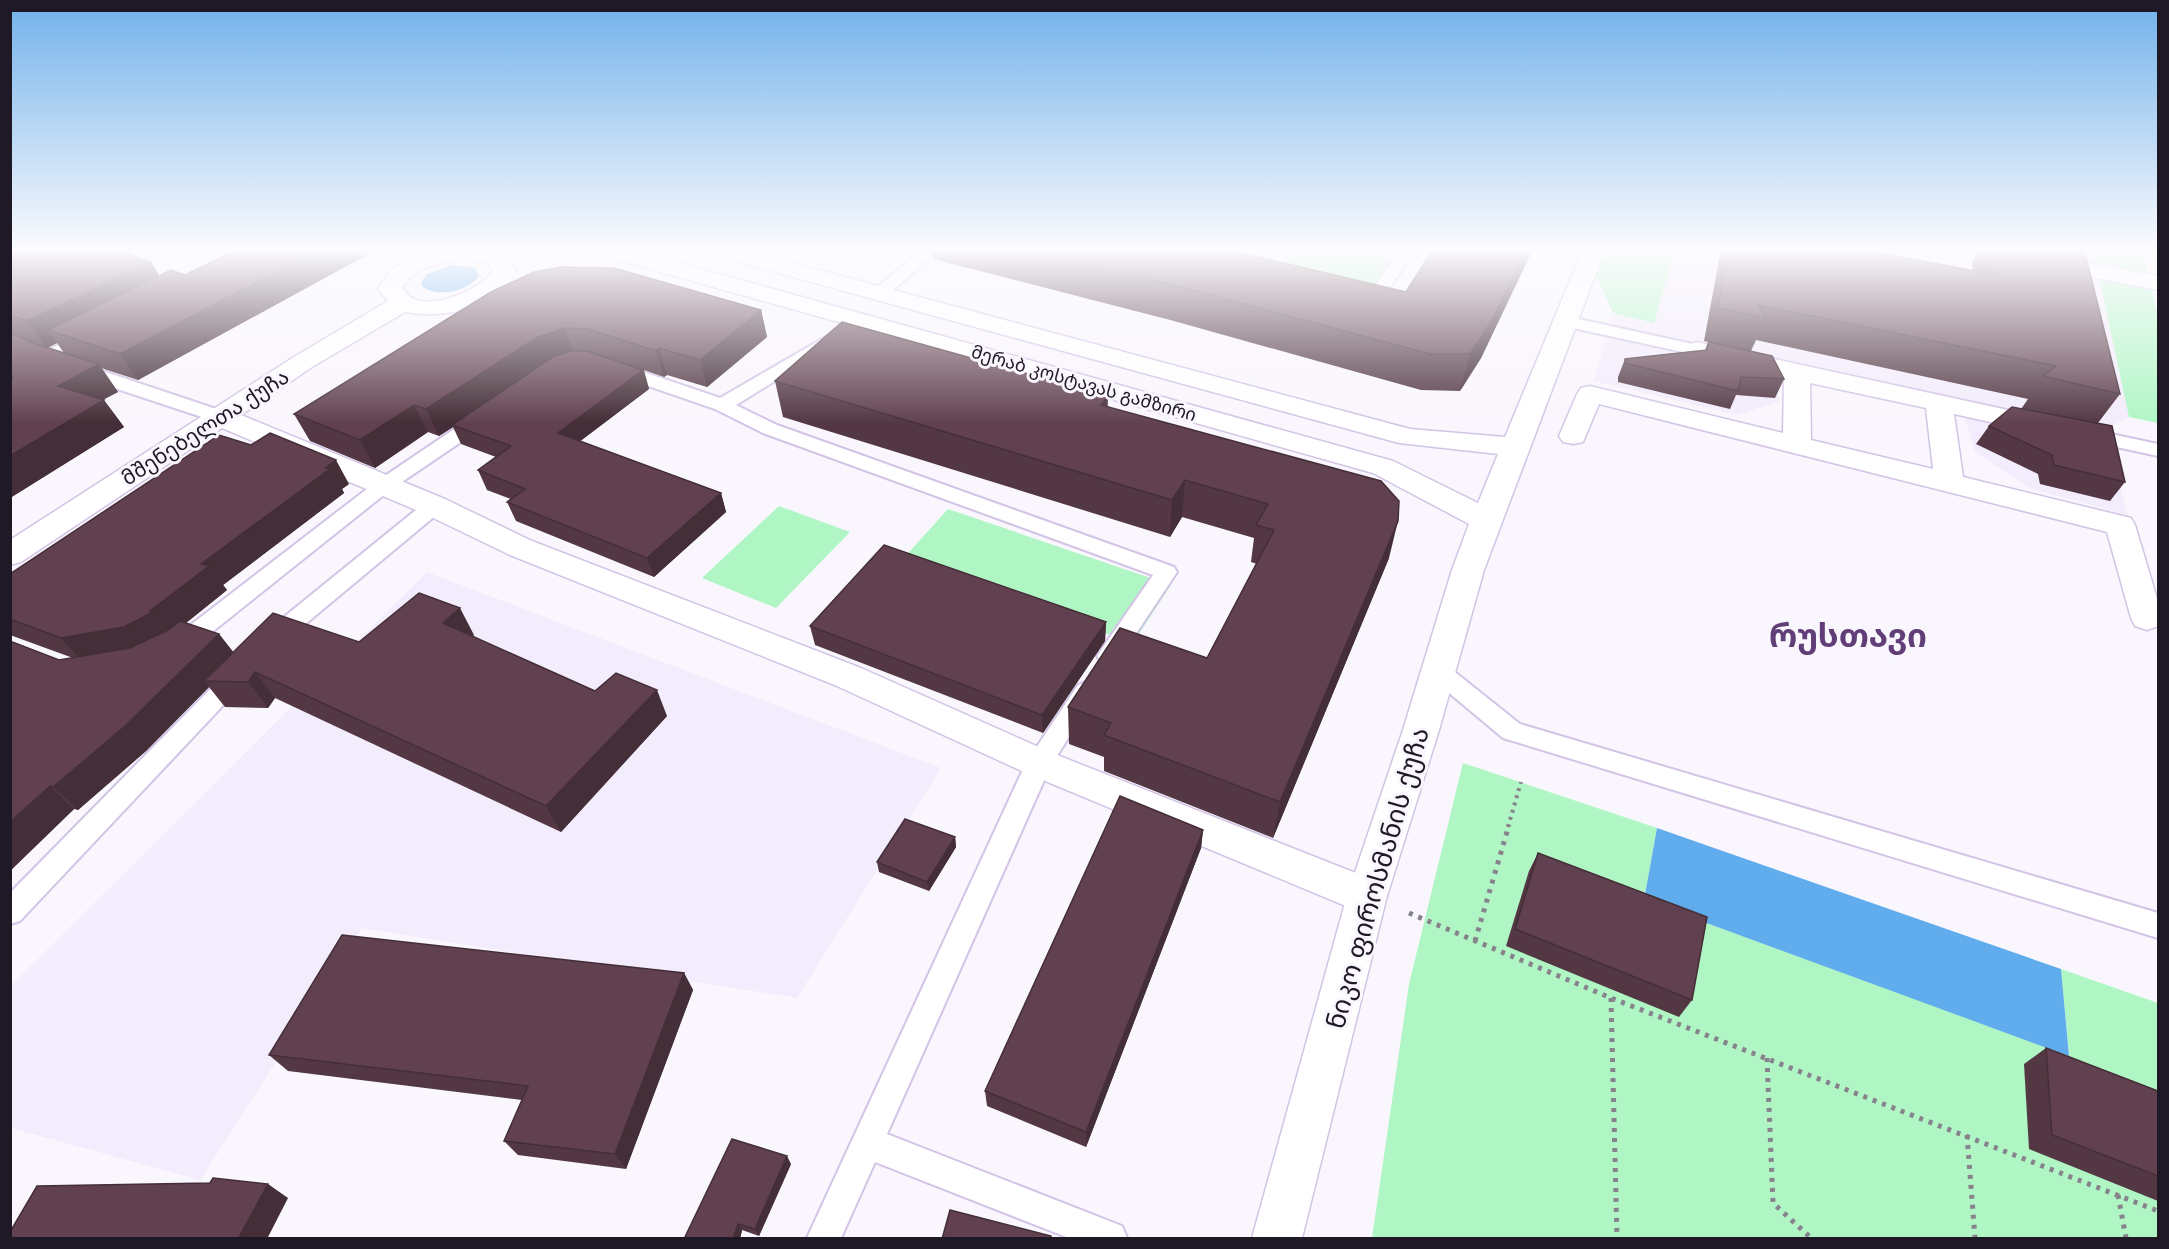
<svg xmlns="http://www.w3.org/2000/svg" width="2169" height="1249" viewBox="0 0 2169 1249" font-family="'PT Sans','Noto Sans Georgian',sans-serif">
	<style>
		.built { fill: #f3ecfc }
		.green { fill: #b0f6c5 }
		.water { fill: #60aced }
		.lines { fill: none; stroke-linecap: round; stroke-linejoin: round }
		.lane-casing { stroke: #d2c4e5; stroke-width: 4 }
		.street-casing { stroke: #d2c4e5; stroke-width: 3 }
		.secondary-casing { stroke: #d2c4e5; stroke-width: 3 }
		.path-far1 { stroke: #87838c; stroke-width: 4; stroke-dasharray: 3 4.5; stroke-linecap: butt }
		.path { stroke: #87838c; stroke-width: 5; stroke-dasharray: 4 6; stroke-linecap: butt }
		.lane { fill: #fff; fill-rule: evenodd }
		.street { fill: #fff; fill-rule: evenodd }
		.secondary { fill: #fff; fill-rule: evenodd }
		.wall { fill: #533844; fill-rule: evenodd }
		.shaded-wall { fill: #442e37 }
		.building { fill: #61414f; stroke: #442e37; stroke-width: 1.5 }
		.labels { text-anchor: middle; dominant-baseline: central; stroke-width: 6; stroke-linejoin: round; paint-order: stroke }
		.far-street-label { font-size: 18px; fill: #1e1925; stroke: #f9f6fd }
		.street-label { font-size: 21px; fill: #1e1925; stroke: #f9f6fd }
		.near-street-label { font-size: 26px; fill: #1e1925; stroke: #f9f6fd }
		.town-label { font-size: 33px; font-weight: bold; fill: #613e78; stroke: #f9f6fd }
	</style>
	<rect width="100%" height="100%" fill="#f9f6fd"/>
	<g class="built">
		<path d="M1675,249H2093L2129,417L2104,430L2128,515L2031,489L1975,452L1962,408L1768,366L1780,401L1737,415L1594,381L1613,313L1654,322Z"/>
		<path d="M427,572L941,768L797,998L362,928L200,1180L11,1128L10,987Z"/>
	</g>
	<g class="green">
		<path d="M1294,249H1354L1396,260L1373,289L1280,264Z"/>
		<path d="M1607,249H1675L1654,323L1613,313L1596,276Z"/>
		<path d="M2093,249H2142L2158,315V423L2129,417Z"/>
		<path d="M779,506L850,532L776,608L702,578Z"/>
		<path d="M948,509L1171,585L1133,643L902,560Z"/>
		<path d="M1463,763L1657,828L1644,900L2069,1055L2061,969L2158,1003V1238H1372L1409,984Z"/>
	</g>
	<g class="water">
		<path d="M452,265L475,268L479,276C468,291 439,298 423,287L421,283L427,274Z"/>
		<path d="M1657,828L2061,969L2069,1056L1644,900Z"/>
	</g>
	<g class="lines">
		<defs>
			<g id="lane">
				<path d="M923,249H940L886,296H874L872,293L874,290Z"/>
				<path d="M1400,249H1415L1377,308L1371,309L1356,306L1354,302L1356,298H1367Z"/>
				<path d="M1565,316L1697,345L1703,346L1706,350L1703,354L1697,355L1559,325L1557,321L1559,317Z"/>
				<path d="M89,330L95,331L98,335L95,339L61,357L228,413L230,417L228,421H214L60,370L42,361L39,357L42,353Z"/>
				<path d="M827,336L833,337L836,341L833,345L736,405L777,425L1174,567L1177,572L1117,662L1109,665L1101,662L1097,656L1153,575L763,433L715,409L611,373L608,369L611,365H623L720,398Z"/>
				<path d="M482,413L489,415L491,419L489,423L390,490L187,652L179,654L171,652L168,646L171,640L376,482L475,415Z"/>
				<path d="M2087,429L2158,444V456L2080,439L2077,435L2080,431Z"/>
				<path d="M434,499L441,501L444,506L441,511L279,646L271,648L263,646L260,640L263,634L427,501Z"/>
				<path d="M1438,662L1446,665L1520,724L2158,913V938L1503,738L1430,677L1426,671L1430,665Z"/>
				<path d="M238,666L246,669L250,675L246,681L20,921L10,924V893L230,669Z"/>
				<path d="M1086,682L1094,685L1098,691L1050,767L887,1134L1122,1226L1127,1238H1069L875,1162L841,1238H807L1026,763L1078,685Z"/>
			</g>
			<g id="street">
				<path d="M442,249H483L505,254L516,271C512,277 509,285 503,290C476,312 438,318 405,312L312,367L241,415L445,499L532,541L861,668L1052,753L1381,883L1387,896L1381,909L1367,914L1353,909L1026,773L837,686L510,555L423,513L222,428L21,562L10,565V540L294,357L388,301L378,289C393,263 413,254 442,249ZM469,259L488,264L493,271C481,289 434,310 412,298C409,297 405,291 402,288C416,265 444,261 469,259Z"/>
				<path d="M1697,342L2054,420L2058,426L2054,432L2044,434L1954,414L1963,477L2131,518L2135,525L2158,602V626L2147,630L2135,626L2131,618L2107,532L1599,404L1583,442L1573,444L1563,442L1559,436L1577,394L1581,388L1590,386L1783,433L1784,377L1688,355L1684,350L1688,345ZM1810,383L1926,408L1933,469L1811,440Z"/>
			</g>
			<g id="secondary">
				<path d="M594,249H629L1393,461L1478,503L1498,454L1399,443L709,254L706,249H741L1410,429L1505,437L1583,249H1605L1484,570L1439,730L1387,896L1302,1238H1252L1347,896L1403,730L1452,570L1469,524L1373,473L597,254Z"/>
				<path d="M1971,249H2015L2158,276V290L1982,256L1974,254Z"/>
			</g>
		</defs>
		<use href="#lane" class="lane-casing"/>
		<use href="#street" class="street-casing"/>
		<use href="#secondary" class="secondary-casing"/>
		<path class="path-far1" d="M1508,827L1521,782"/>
		<g class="path">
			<path d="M1409,913L1611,998L2158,1211"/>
			<path d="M1475,941L1509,825"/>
			<path d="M1611,998L1617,1238"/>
			<path d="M1767,1058L1773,1203L1811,1238"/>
			<path d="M1967,1135L1975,1238"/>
			<path d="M2118,1195L2126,1238"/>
		</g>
		<use href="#lane" class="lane"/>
		<use href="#street" class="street"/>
		<use href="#secondary" class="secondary"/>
	</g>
	<g class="wall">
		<path d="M10,249H137L128,253L159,276L185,275L376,250L138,380L101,368L118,392L103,399L124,427L10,498ZM57,343L64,353L47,348Z"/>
		<path d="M932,249H1234L1232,251L1406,292L1433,249H1533L1481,358L1460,391L1421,390L1174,321L933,259Z"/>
		<path d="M1721,249H1858L1973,270L1972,262L1980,249H2084L2120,394L2098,423L2125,482L2110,501L2040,484L2038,474L1976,444L1989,426L2021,409L2028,399L1756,340L1751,351L1784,379L1775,398L1736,395L1730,409L1618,382V377L1625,359L1705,350L1708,342L1704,341Z"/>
		<path d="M491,292L761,310L767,337L707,387L667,375L664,377L644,370L649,389L580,441L721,493L726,512L654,577L516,521L507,502L511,499L487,490L478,470L496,457L461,444L453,427L439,436L428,432L375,468L310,441L294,414Z"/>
		<path d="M775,381L1108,406L1389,558L1273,838L1104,771V757L1069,744L1068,707L1207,658L1257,564L1251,562L1254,538L1182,517L1170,537L783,417Z"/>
		<path d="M349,484L342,489L344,493L223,585L227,590L186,623L219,634L233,652L359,642L474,635L472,636L595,691L667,716L561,832L275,698L268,708L225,707L209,687L146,751L78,810L74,809L10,871L59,660L73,658L10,635V574Z"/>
		<path d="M1106,622L1105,641L1043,733L815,645L810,626Z"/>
		<path d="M1203,830L1201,848L1086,1147L987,1106L985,1091Z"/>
		<path d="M955,837L956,847L929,891L879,872L877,862Z"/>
		<path d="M1538,853L1692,1000L1679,1017L1506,946L1529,871Z"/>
		<path d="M684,973L693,990L626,1169L518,1155L504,1141L522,1100L288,1071L269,1055Z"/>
		<path d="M2046,1048L2158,1091V1201L2029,1149L2024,1064Z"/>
		<path d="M791,1164L759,1236L742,1230L740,1239H684Z"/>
	</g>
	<g class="shaded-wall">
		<path d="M96,249H137L106,264Z"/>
		<path d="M319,249H377L138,380L120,354Z"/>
		<path d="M1527,249H1533L1481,358L1460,391L1470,354Z"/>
		<path d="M151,262L167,288L48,330L57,343L47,348L27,321Z"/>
		<path d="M761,310L767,337L707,387L700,360Z"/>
		<path d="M565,328L574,355L452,425L453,427L439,436L426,409L536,338Z"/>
		<path d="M659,348L667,375L664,377L656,351Z"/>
		<path d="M99,364L118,392L78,413L58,386Z"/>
		<path d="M643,370L649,389L566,452L558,433Z"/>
		<path d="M1108,396L1107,433L1101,405Z"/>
		<path d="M104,400L124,427L10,498V456Z"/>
		<path d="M414,405L428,432L375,468L360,440Z"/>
		<path d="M336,460L349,484L342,489L344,493L223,585L227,590L171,635L172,636L83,662L61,638L150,611L201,564L325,468Z"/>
		<path d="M1185,480L1182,517L1170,537L1172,500Z"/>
		<path d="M721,493L726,512L654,577L647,558Z"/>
		<path d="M1398,521L1389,558L1273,838L1280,802Z"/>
		<path d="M460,608L474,635L458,650L443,623Z"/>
		<path d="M1106,622L1105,641L1043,733L1042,715Z"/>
		<path d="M219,634L238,658L204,681L209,687L146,751L78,810L53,787Z"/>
		<path d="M255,672L275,698L268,708L248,682Z"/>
		<path d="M657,690L667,716L561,832L546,806Z"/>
		<path d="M50,786L74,809L10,871V822Z"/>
		<path d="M1203,830L1201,848L1086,1147V1132Z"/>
		<path d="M955,837L956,847L929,891L927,882Z"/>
		<path d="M684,973L693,990L626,1169L615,1154Z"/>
		<path d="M787,1156L791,1164L759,1236L755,1229Z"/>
		<path d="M268,1184L288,1198L267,1239H238Z"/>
		<path d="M738,1224L742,1230L740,1239H733Z"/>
	</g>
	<g class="building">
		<path d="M10,249H115L151,262L27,321L10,315Z"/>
		<path d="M238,249H319L120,354L48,330L171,270L185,275Z"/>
		<path d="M1028,249H1224L1406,292L1433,249H1527L1491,322L1470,354H1430L1177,286Z"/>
		<path d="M1729,249H1858L1997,275L1993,249H2084L2120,394L2043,376L2056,366L1759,305L1766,318L1718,308Z"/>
		<path d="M561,267L614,268L761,310L700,360L659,348L656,351L588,329L565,328L536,338L426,409L414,405L360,440L294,414L491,292L534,272Z"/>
		<path d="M842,322L1108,396L1101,405L1381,481L1399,501L1398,521L1280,802L1104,735L1111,723L1068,707L1120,628L1207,658L1274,530L1256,525L1268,504L1185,480L1172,500L775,381Z"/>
		<path d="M10,333L39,345L99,364L58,386L104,400L10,456V379L13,377L10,376Z"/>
		<path d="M1709,342L1772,356L1784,379L1741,377L1738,391L1625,363V359L1707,350Z"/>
		<path d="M571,351H587L643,370L558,433L721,493L647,558L507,502L525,489L478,470L511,446L452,425L553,357Z"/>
		<path d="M2012,407L2112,426L2125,482L2054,465L2052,455L1989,426Z"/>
		<path d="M270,433L336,460L325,468L330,469L201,564L209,566L150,611L153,612L124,627L61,638L10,619V574L219,435L251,445Z"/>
		<path d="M884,545L1106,622L1042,715L810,626Z"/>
		<path d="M419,593L460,608L443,623L595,691L616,673L657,690L546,806L255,672L248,682L204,681L273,613L359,642Z"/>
		<path d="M180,621L219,634L124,727L53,787L50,786L10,822V641L59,660L130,648L170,629Z"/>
		<path d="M1120,796L1203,830L1086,1132L985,1091Z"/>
		<path d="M905,819L955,837L927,882L877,862Z"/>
		<path d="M1538,853L1707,917L1692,1000L1515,929Z"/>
		<path d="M342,935L684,973L615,1154L504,1141L528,1086L269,1055Z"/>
		<path d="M2046,1048L2158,1091V1176L2052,1135Z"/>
		<path d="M732,1139L787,1156L755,1229L738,1224L733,1239H684Z"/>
		<path d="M213,1178L268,1184L238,1239H10V1232L37,1186L210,1183Z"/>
		<path d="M950,1210L1051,1236L1050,1239H942Z"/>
	</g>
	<linearGradient id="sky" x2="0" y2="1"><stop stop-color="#71b1ea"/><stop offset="0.59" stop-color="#fcfbfe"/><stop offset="1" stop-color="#fcfbfe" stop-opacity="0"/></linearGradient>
	<rect width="2169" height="423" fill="url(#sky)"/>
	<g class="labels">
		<g class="far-street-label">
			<text transform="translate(1084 383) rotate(16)">მერაბ კოსტავას გამზირი</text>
		</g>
		<g class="street-label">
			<text transform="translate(205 427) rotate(-33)">მშენებელთა ქუჩა</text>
		</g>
		<g class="near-street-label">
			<text transform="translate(1377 878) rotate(-74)">ნიკო ფიროსმანის ქუჩა</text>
		</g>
		<g class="town-label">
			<text x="1848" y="634">რუსთავი</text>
		</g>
	</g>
	<rect width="2169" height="1249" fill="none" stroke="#1e1925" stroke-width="24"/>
</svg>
